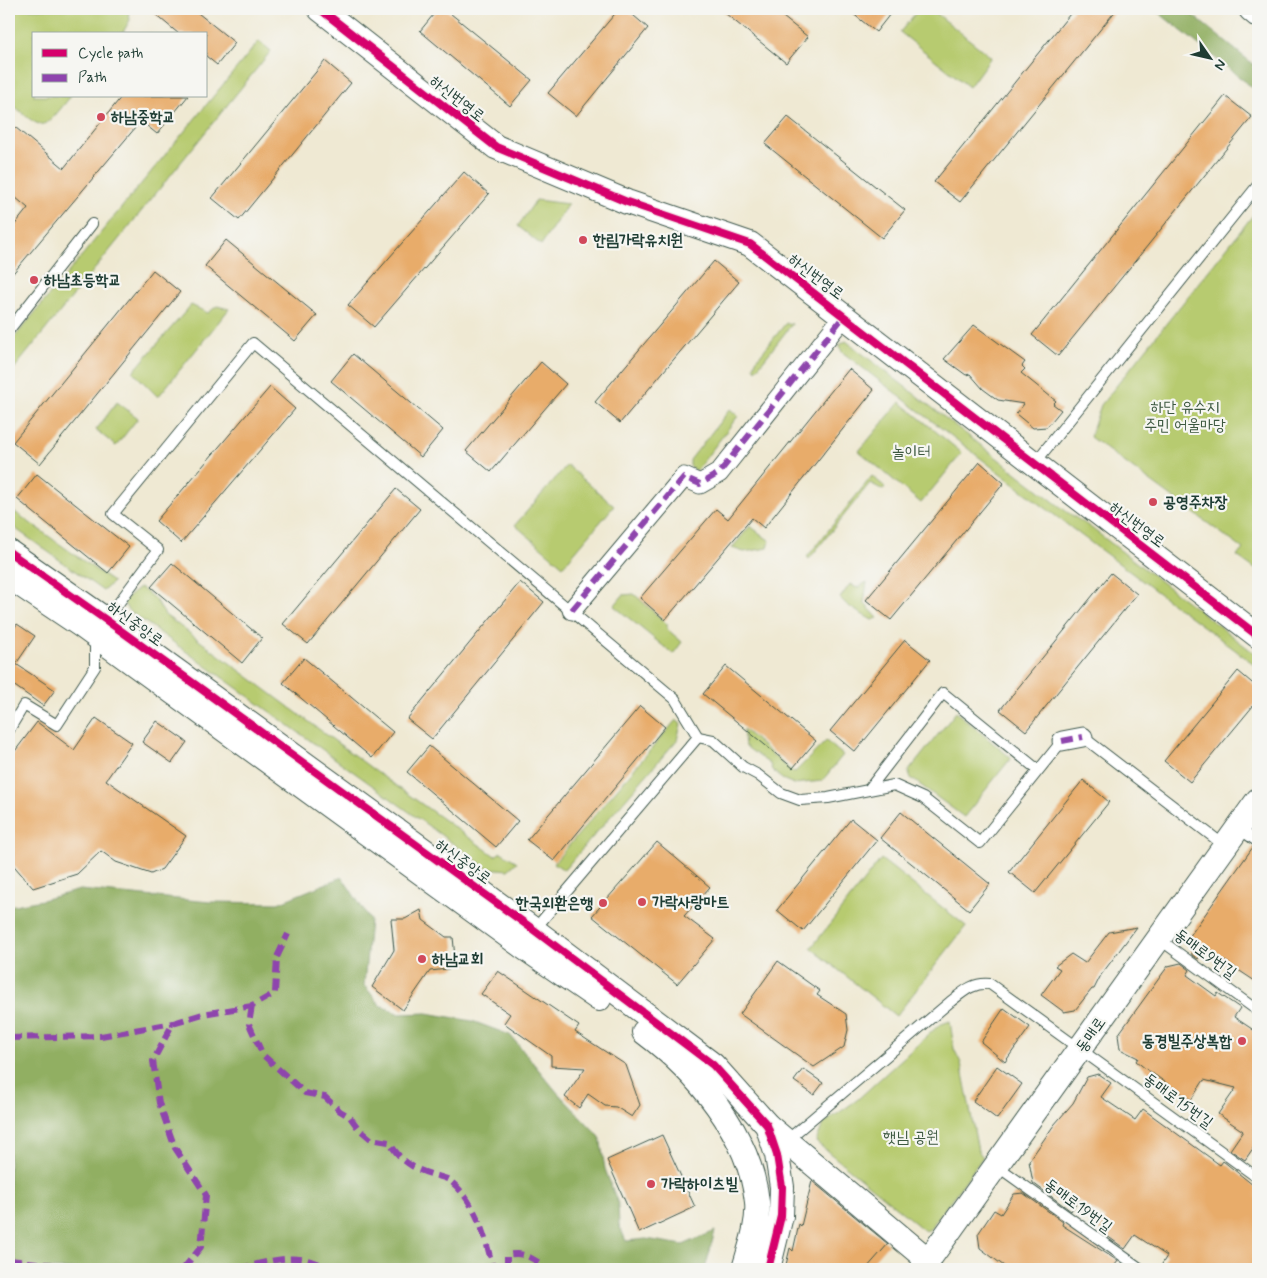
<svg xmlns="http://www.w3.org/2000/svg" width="1267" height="1278" viewBox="0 0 1267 1278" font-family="Mynerve,'Poor Story',sans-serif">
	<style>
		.green { fill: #b7cb6f; stroke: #6b8452 }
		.forest { fill: #91af62; stroke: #58764b }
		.building { fill: #e8ac6a }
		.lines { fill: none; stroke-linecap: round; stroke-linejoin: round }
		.service-casing { stroke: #3e574c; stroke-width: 12 }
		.minor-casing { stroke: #3e574c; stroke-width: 21 }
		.tertiary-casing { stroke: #3e574c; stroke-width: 26 }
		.secondary-casing { stroke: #3e574c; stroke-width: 28 }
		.service { stroke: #fff; stroke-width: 10 }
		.minor { stroke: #fff; stroke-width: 19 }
		.tertiary { stroke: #fff; stroke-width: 24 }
		.secondary { stroke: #fff; stroke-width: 26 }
		.quiet { stroke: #8e44ad; stroke-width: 6; stroke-dasharray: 12 6; stroke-linecap: butt }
		.cycleway-casing { stroke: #f6f6f2; stroke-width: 11 }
		.cycleway { stroke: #d6006c; stroke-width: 8 }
		.poi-dot { fill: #d1495b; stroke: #f6f6f2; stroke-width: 2 }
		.labels { text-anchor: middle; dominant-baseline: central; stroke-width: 4.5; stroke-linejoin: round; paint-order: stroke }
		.street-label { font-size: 16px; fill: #1f3d34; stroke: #f6f6f2 }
		.poi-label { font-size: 16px; font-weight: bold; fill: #1f3d34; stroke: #f6f6f2; text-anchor: start }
		.park-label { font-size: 16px; fill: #3d5940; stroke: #f6f6f2 }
	</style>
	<rect width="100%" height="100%" fill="#f6f6f2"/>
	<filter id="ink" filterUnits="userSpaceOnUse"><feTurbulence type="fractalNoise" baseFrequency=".02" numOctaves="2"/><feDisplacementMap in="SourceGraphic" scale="10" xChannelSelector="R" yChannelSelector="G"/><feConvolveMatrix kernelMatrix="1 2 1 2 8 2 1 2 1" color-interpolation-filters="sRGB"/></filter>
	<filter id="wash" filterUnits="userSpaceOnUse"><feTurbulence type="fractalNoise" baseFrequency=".0096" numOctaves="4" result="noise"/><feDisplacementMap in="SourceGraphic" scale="20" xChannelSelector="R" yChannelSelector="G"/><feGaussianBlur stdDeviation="1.12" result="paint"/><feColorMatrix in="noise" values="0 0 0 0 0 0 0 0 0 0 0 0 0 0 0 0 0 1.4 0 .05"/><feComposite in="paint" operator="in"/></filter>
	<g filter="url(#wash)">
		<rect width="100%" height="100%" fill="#efe9d3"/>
		<g class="green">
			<path d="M14,9H124L129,13L130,20L122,34H34V96H71C41,133 45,132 9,102V14Z"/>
			<path d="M919,9H931L991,57L969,87L900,32Z"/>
			<path d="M259,41L271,51L9,375V344Z"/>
			<path d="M536,200L568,204L541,245L518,226Z"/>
			<path d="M1258,209V571L1237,556L1243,549L1090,437L1101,405Z"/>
			<path d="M191,305L208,313L217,306L229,309L158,397L133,372Z"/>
			<path d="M786,323L792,324L756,370L754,367L756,360Z"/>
			<path d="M846,341L1067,512L1090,527L1258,656V667L1078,533L842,352L839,345Z"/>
			<path d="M117,402L138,418L116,446L96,430Z"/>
			<path d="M900,402L962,453L921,503L859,451Z"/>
			<path d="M730,409L738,416L696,471L690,466V460Z"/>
			<path d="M567,465L614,506L563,566L515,525Z"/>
			<path d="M872,476L885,487L883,490L870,483L809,559L807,557Z"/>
			<path d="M9,508L113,582L103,591L9,524Z"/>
			<path d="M750,526L770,541L768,548L744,552L732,548Z"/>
			<path d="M867,582L864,603L878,618L872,620C860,613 849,608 840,598L850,584L857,588Z"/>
			<path d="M140,587L155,599L165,615L378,773L495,856L501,852L517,862L508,870L487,868L127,609L123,601Z"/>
			<path d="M634,594L667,624V629L682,642L673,654L614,606L623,595Z"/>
			<path d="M956,712L1011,758L964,817L911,778L908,772Z"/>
			<path d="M676,720L681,724L677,740L564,870L554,863Z"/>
			<path d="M743,729L794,773L826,741L843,755L822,781L794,784L782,779L772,770L770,764L745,746Z"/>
			<path d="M881,859L966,926L896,1016L811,948Z"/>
			<path d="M950,1021L954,1049L961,1063L978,1151L983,1157L929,1230L925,1231L816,1142L823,1124L857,1100L939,1025Z"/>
		</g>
		<g class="forest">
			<path d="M1154,9H1185L1258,68V92Z"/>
			<path d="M342,877L370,920L364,985L380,1005L399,1014L427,1013L472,1021L510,1035L557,1092L600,1137L605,1169L618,1204L619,1225L626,1241L646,1239L683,1245L715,1231L705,1269H9V906L42,900L80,890L210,902L278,903Z"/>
		</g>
		<g id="blocks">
			<g class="building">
				<path d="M149,9H193L235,43L217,65L206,56V34H179Z"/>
				<path d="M438,9H445L532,80L510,106L420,31Z"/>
				<path d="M619,9H626L648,28L576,116L548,93Z"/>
				<path d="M720,9H773L808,37L786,63Z"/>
				<path d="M847,9H894L876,32Z"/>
				<path d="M1074,9H1117L960,202L934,182Z"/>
				<path d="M325,61L351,83L239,220L212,198Z"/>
				<path d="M122,96H188L157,134L141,121L9,278V232L28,208L9,192V122L64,168Z"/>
				<path d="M1225,96L1252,117L1058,356L1032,335Z"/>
				<path d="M788,117L905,210L882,238L765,144Z"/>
				<path d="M464,172L489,194L374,327L348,305Z"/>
				<path d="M226,240L317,315L295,341L205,266Z"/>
				<path d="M714,261L739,282L620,423L595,402Z"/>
				<path d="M153,270L180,292L40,464L13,442Z"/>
				<path d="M974,325L1025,362L1022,366L1025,369L1021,373L1056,401L1053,404L1061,410L1047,427L1033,428L1016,414L1024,404L998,400L983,389L970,374L966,375L944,359Z"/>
				<path d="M353,354L443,430L421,457L331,381Z"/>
				<path d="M541,362L566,384L491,472L466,451Z"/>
				<path d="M849,369L874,390L764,528L752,518L665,620L640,598L716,509L728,519Z"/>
				<path d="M270,387L295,409L181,543L156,521Z"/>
				<path d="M980,462L1004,483L891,620L866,600Z"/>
				<path d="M37,474L129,547L108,573L17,499Z"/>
				<path d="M396,489L420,509L308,644L283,624Z"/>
				<path d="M172,563L262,638L242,663L151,587Z"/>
				<path d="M1111,573L1137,594L1026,731L1000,710Z"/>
				<path d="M520,582L544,602L432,739L407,719Z"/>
				<path d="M17,624L35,636L16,664L55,690L43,706L9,682V636Z"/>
				<path d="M905,640L930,660L855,752L830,731Z"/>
				<path d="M304,658L393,732L372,758L283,683Z"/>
				<path d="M726,666L816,741L793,768L703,694Z"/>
				<path d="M1238,671L1258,688V700L1190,782L1164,761Z"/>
				<path d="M640,706L665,727L554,861L527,840Z"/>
				<path d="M96,718L132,743L106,780L186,836L162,869L151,874L116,862L101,851L77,874L33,888L9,860V759L37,722L74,750Z"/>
				<path d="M157,721L187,742L172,763L142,742Z"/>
				<path d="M429,746L518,821L496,847L407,772Z"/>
				<path d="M1083,780L1109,802L1035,893L1009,872Z"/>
				<path d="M901,812L990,884L969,910L880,838Z"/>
				<path d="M851,819L877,840L803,931L777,910Z"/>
				<path d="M657,842L710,887L684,916L715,939L677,984L592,916Z"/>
				<path d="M1253,847L1258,849V983L1205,948L1198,959L1192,955L1189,937Z"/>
				<path d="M421,910L423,920L446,937H453L456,968L430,971L403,1010L372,987L394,950L391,919H405Z"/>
				<path d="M1137,927L1101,975L1094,989H1092L1075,1010L1064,1012L1041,995L1060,969L1055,966L1071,954L1085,963L1109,932Z"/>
				<path d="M778,961L820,991L817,995L846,1014L848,1030L844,1047L814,1067L740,1014Z"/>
				<path d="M1181,963L1190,970L1187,975L1216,996L1218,993L1240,1008L1234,1017L1258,1033V1141L1245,1160L1230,1150L1243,1131L1218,1114L1236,1088L1204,1080L1191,1100L1146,1069L1136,1061L1138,1058L1120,1049L1118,1035L1168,966Z"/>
				<path d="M498,971L579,1026L575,1032L626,1065L640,1105L632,1117L616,1107L605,1106L588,1094L579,1108L565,1097L585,1068L551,1066V1056L504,1023L510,1014L481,994Z"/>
				<path d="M1004,1008L1030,1027L1005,1062L981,1042Z"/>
				<path d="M997,1066L1022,1084L997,1119L973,1101Z"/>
				<path d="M803,1069L823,1083L814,1095L794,1081Z"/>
				<path d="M1098,1074L1111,1083L1101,1097L1135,1120L1143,1109L1220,1165L1223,1161L1258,1189V1264L1255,1269H1159L1167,1256L1135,1235L1125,1249L1099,1230L1106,1219L1078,1200L1071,1211L1033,1183L1029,1161L1054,1125L1073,1103L1087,1077Z"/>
				<path d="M662,1135L695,1207L639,1233L607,1160Z"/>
				<path d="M812,1181L888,1244L866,1269H785L790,1248L793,1251L799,1224L801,1226Z"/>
				<path d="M1023,1193L1063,1222L1062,1225L1118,1261L1112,1269H1008L980,1248L978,1234L994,1210L1001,1214L1014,1194Z"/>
			</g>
		</g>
	</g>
	<g filter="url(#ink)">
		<use href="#blocks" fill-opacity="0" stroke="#3e574c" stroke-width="1"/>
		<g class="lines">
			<defs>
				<g id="service">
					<path d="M9,330L92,224"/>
					<path d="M1034,464L1258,185"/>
					<path d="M106,620L158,550L113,514L253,343L675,699L698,737L534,930"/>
					<path d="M9,730L24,705L57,725L95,667V637"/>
					<path d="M698,737L713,740L743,767L758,775L781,793L800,800L828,798L894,785L923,798L980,843L1062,741"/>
					<path d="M1083,737L1225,846"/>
					<path d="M869,789L943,693L1038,770"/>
					<path d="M1238,828L1258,842"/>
					<path d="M1159,939L1258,1011"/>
					<path d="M786,1141L950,1002C963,992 973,982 990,984L1258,1178"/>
					<path d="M997,1166L1141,1269"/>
				</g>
				<g id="minor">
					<path d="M572,610L684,477L700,484L719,473L844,316"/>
					<path d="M1062,741L1083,737"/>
				</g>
				<g id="tertiary">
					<path d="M320,9L496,147L627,202L750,244L1258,636"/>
					<path d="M9,552L106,620L534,930L713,1065L767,1125L777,1155L782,1187L781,1216L768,1269"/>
					<path d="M9,577L82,626L522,946L599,999"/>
					<path d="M644,1032C696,1071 750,1134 757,1202C759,1224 750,1248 744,1269"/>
					<path d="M768,1126L929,1261"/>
					<path d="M922,1269L1258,800"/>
				</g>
				<path id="secondary" d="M1252,9L1258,14"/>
			</defs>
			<use href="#service" class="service-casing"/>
			<use href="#minor" class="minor-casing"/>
			<use href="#tertiary" class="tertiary-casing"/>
			<use href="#secondary" class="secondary-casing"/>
			<use href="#service" class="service"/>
			<use href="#minor" class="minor"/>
			<use href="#tertiary" class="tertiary"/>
			<use href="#secondary" class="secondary"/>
			<g class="quiet">
				<path d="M572,610L684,477L700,484L719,473L844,316"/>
				<path d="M1062,741L1083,737"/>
				<path d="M252,1006L249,1024L263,1055L305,1093L325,1097L340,1111L350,1117L358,1128L371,1139L389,1142C400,1160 411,1168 431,1174C437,1176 444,1177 449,1180C476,1200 486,1239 493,1269"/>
				<path d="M9,1038L101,1036L173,1023"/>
				<path d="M9,1260L90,1269"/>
				<path d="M128,1269H136"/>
				<path d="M183,1269L201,1247L206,1195L175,1148L159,1103L153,1061L173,1023L203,1014L252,1006L275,993L277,957L288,934"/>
				<path d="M237,1269C274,1261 294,1250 331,1269"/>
				<path d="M507,1269V1255C522,1252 529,1256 541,1264L542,1269"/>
			</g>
			<defs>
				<g id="cycleway">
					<path d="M320,9L496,147L627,202L750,244L1258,636"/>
					<path d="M9,552L106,620L534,930L713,1065L767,1125L777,1155L782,1187L781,1216L768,1269"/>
				</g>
			</defs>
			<use href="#cycleway" class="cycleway-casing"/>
			<use href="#cycleway" class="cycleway"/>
		</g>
	</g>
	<g class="poi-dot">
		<circle cx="101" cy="117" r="5"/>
		<circle cx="583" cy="240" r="5"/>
		<circle cx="34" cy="280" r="5"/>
		<circle cx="1153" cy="502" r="5"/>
		<circle cx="642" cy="902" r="5"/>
		<circle cx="603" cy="903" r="5"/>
		<circle cx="422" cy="959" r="5"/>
		<circle cx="1242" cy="1041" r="5"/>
		<circle cx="651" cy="1184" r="5"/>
	</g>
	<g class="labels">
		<g class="street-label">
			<text transform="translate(457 99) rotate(38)">하신번영로</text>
			<text transform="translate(816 277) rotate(37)">하신번영로</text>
			<text transform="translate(1137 525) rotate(37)">하신번영로</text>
			<text transform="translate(135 624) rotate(36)">하신중앙로</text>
			<text transform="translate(463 862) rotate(36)">하신중앙로</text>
			<text transform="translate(1205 954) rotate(36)">동매로9번길</text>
			<text transform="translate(1091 1035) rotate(-55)">동매로</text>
			<text transform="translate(1178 1101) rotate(36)">동매로15번길</text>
			<text transform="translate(1078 1206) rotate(36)">동매로19번길</text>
		</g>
		<g class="poi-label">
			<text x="111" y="117">하남중학교</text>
			<text x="593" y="240">한림가락유치원</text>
			<text x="44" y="280">하남초등학교</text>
			<text x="1163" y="502">공영주차장</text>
			<text x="652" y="902">가락사랑마트</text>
			<text x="593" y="903" text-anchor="end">한국외환은행</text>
			<text x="432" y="959">하남교회</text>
			<text x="1232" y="1041" text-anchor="end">동경빌주상복합</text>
			<text x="661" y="1184">가락하이츠빌</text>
		</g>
		<g class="park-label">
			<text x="1185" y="407">하단 유수지<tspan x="1185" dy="18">주민 어울마당</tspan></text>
			<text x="911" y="452">놀이터</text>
			<text x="911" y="1137">햇님 공원</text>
		</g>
	</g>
	<rect width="1267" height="1278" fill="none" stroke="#f6f6f2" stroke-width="30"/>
	<rect x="32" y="32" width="175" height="65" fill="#f6f6f2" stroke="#a0aca6"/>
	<rect x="42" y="49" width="25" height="8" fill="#d6006c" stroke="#a0aca6"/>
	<text x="78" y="58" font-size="15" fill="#1f3d34">Cycle path</text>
	<rect x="42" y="74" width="25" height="8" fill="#8e44ad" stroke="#a0aca6"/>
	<text x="78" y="82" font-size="15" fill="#1f3d34">Path</text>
	<g transform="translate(1210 58) rotate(124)" stroke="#f6f6f2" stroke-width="4" paint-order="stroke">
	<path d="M0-4L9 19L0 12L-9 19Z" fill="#1f3d34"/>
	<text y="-8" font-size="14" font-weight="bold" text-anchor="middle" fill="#1f3d34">N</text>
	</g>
</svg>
